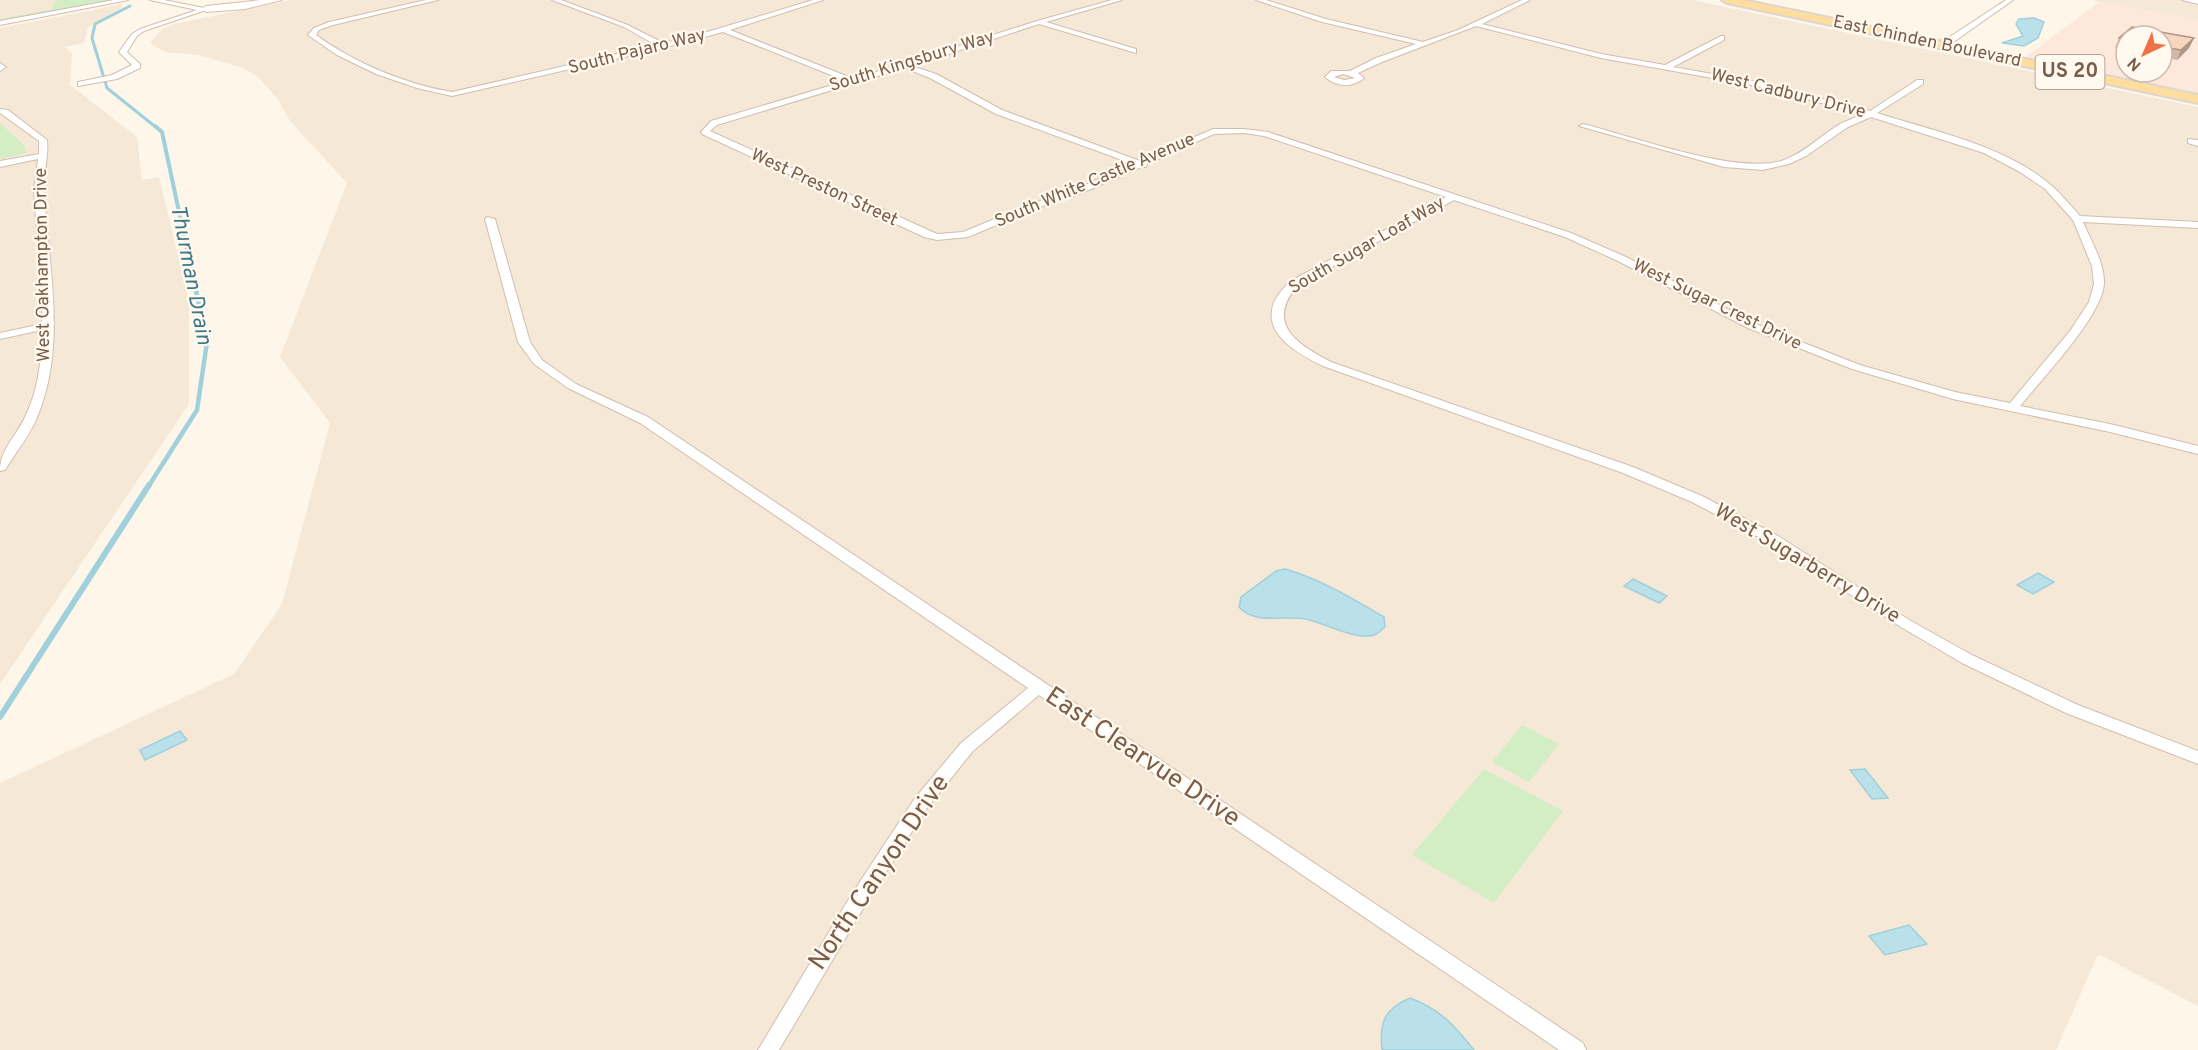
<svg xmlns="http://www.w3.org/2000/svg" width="2198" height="1050" viewBox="0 0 2198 1050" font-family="Overpass,sans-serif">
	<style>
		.residential { fill: #f6e8d6 }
		.commercial { fill: #fee7db; fill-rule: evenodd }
		.green { fill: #d3edc5 }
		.water { fill: #bae0e9; stroke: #a0d0dc; stroke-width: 1.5 }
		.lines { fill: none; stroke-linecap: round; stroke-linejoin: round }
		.stream-far3 { stroke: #a0d0dc; stroke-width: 3 }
		.stream-far2 { stroke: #a0d0dc; stroke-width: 4 }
		.stream-far1 { stroke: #a0d0dc; stroke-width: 4.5 }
		.stream { stroke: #a0d0dc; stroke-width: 6 }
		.street-casing { stroke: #d1beac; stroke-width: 2 }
		.secondary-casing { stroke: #d7c0ac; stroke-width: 2 }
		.primary-casing { stroke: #dcd5d0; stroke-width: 4 }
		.street { fill: #fff; fill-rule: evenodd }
		.secondary { fill: #fff; fill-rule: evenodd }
		.primary { fill: #ffde9d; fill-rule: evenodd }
		.wall { fill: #d3b8a3 }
		.shaded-wall { fill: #ac9685 }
		.building { fill: #f5d6be; stroke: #ac9685; stroke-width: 1.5 }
		.labels { text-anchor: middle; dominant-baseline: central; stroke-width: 4.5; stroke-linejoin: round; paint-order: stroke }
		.far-street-label { font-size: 18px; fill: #7a5d4a; stroke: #fff9ef }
		.shield { fill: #fff9ef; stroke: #a28c7c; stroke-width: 1.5 }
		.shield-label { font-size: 20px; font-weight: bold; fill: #7a5d4a }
		.street-label { font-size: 21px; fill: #7a5d4a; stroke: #fff9ef }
		.water-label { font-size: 22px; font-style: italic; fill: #3f7887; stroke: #fff9ef }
		.near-street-label { font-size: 26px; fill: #7a5d4a; stroke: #fff9ef }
	</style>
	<rect width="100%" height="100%" fill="#fef6e8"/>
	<g class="residential">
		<path d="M0,0H56L52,9L0,19Z"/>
		<path d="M291,0H1692L2198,107V1006L2098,954L2056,1050H0V783L234,674L282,604L330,423L280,357L347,183L290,121L277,98L258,77L243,68L199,55L165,52L150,43L162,29L174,24Z"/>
		<path d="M2090,0H2198V20L2099,2Z"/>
		<path d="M123,4L120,9L88,27L84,43L65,47L72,54L70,85L137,137L142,180L159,177L189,302V404L0,684V28Z"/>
	</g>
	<path class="commercial" d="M2099,2L2198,20V95L2023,59ZM2126,36H2162V72H2126Z"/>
	<g class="green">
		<path d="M56,0H111L0,21V19L52,9Z"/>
		<path d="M0,123L24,145L26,153L0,159Z"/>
		<path d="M1522,725L1559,744L1529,782L1492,762Z"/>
		<path d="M1484,769L1563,811L1494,903L1412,855Z"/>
	</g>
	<g class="water">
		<path d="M2034,18L2044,22L2038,38L2024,46L2002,43L2023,36L2016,24L2019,19Z"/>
		<path d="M1285,569C1320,579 1352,598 1384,617L1385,627C1382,629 1378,634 1374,635C1357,641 1324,623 1306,619C1285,615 1254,625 1239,607L1241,597L1276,571Z"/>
		<path d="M2038,573L2054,582L2033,594L2017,585Z"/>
		<path d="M1633,579L1667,596L1659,603L1624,586Z"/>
		<path d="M180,731L187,740L145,760L140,750Z"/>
		<path d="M1865,769L1888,798L1872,799L1850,770Z"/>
		<path d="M1909,925L1927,944L1885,955L1869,936Z"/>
		<path d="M1410,998C1440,1009 1454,1025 1474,1050H1382C1379,1023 1384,1009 1410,998Z"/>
	</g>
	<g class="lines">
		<path class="stream-far3" d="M130,6L95,24L92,38L107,88L157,128"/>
		<path class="stream-far2" d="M155,126L162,132L195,287"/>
		<path class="stream-far1" d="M148,487L197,410L207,342L195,286"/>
		<path class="stream" d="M0,717L149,485"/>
		<defs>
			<g id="street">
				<path d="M114,0H128L0,25V21Z"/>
				<path d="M150,0H164L209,9L144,31L137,36L127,52L140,64V68L117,79L78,86V82L112,75L132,65L119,52L132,34L140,29L197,10Z"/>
				<path d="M426,0H438L333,25L319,30L316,35C355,63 404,84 452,92L656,45L624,27L552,0H561L628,25L663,43L694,36L813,0H823L730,30L854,79L1037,21L1112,0H1122L1046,22L1136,49V53L1039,24L912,66L936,74L1002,110L1140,161L1213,129H1244L1268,132L1571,233L1626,257L1756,324L1860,365L1955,392L2010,403L2070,331L2089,302L2094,284L2092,266L2073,220L2045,189L2020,172L1984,153L1871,117L1848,127L1806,156L1789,164L1763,170L1724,167L1579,126L1583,124C1632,136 1739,176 1784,160C1806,152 1822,134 1842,123C1849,120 1856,117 1863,114L1757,86L1601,58L1476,26L1382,62L1358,73L1364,78C1353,88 1336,87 1325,77L1331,71H1350L1376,58L1416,44L1322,22L1256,0H1266L1326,19L1423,42L1458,30L1522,0H1530L1482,24L1601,54L1665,65L1721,36H1724V40L1673,67L1758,82L1870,111L1917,80H1923V84L1877,113C1933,131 2007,146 2052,186C2062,195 2071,206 2080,216L2198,222V228L2083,222C2091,241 2105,263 2104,284C2102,316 2042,379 2020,406L2110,424L2198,446V454L2110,432L1953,399L1852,369L1748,328L1618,261L1565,237L1454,200L1297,286C1265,324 1297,344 1331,362L1633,467L1702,496L1778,536L1911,621L1972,655L2078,705L2198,751V764L2066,713L1962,663L1901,627L1768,542L1692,502L1623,473L1323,366C1303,356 1267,338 1272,310C1273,299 1282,290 1289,282L1446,197L1264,136L1244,133L1214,134L1147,164L1146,167H1141L1084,192L1037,208L968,237L937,240L924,237L702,134L701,132L711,121L846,81L723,32L663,48L452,96L417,88L376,74L337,55L308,35L314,28L329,22ZM905,68L930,78L996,114L1133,164L1078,188L1031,204L963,232L937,234L710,131L717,125ZM1343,74L1355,78L1344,80L1334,77Z"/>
				<path d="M2006,0H2013L1945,48H1939V44Z"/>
				<path d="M2182,0H2198V4Z"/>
				<path d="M0,63L6,67L0,71Z"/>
				<path d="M0,109L8,110L47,140C49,157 43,173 44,190C48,264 67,344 38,415C31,434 16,452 5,470L0,471C0,449 16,437 25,417C38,391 42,359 42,330L0,339V333L42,324V305L34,190L38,159L0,167V161L39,154V141L0,113Z"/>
				<path d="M2188,139L2198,140V146L2188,143Z"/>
				<path d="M487,217L495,219L530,342L542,360L576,384L648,417L1583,1043L1586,1050H1559L1039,695L973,751L927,808L864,907L779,1050H758L850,897L915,798L961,743L1028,688L640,423L568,388L534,364L518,342L485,219Z"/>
			</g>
			<path id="secondary" d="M262,0H282L245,9L206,12L201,9L206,6Z"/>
			<path id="primary" d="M1722,0H1743L2198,95V103L1727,3Z"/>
		</defs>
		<use href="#street" class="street-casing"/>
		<use href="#secondary" class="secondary-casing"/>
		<use href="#primary" class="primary-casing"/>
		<use href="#street" class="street"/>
		<use href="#secondary" class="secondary"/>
		<use href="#primary" class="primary"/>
	</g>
	<path class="wall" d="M2132,27L2194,38L2189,48L2177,60L2162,57V36H2126V58L2116,56L2119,49L2115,48L2119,38Z"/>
	<path class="shaded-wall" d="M2194,38L2189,48L2177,60L2181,50Z"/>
	<g class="building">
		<path d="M2132,27L2194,38L2181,50L2162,47V36H2126V40L2119,38Z"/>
		<path d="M2126,41V47L2120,46Z"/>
	</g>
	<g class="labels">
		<g class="far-street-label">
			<text transform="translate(1927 42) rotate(12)">East Chinden Boulevard</text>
			<text transform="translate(637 52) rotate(-14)">South Pajaro Way</text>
			<text transform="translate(912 62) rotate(-17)">South Kingsbury Way</text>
			<text transform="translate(1788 94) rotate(14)">West Cadbury Drive</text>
			<text transform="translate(1095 181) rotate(-23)">South White Castle Avenue</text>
			<text transform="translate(824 188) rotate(25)">West Preston Street</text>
			<text transform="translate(1367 246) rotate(-30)">South Sugar Loaf Way</text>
			<text transform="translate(43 265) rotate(-91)">West Oakhampton Drive</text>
			<text transform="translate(1717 305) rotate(26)">West Sugar Crest Drive</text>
		</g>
		<rect class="shield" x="2035.5" y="55" width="69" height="34" rx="4.5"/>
		<g class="shield-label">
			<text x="2070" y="72">US 20</text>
		</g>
		<g class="street-label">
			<text transform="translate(1807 564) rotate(31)">West Sugarberry Drive</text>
		</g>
		<g class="water-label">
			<text transform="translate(190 275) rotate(79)">Thurman Drain</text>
		</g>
		<g class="near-street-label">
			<text transform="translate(1142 758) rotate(34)">East Clearvue Drive</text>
			<text transform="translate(880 873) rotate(-56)">North Canyon Drive</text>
		</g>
	</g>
	<g transform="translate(2144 54) rotate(224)"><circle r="28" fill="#fff9ef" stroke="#cabbad" stroke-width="1.5"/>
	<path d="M0-4.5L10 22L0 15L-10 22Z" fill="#ee7247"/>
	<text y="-9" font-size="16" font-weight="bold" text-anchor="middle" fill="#7a5d4a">N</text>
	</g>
</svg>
